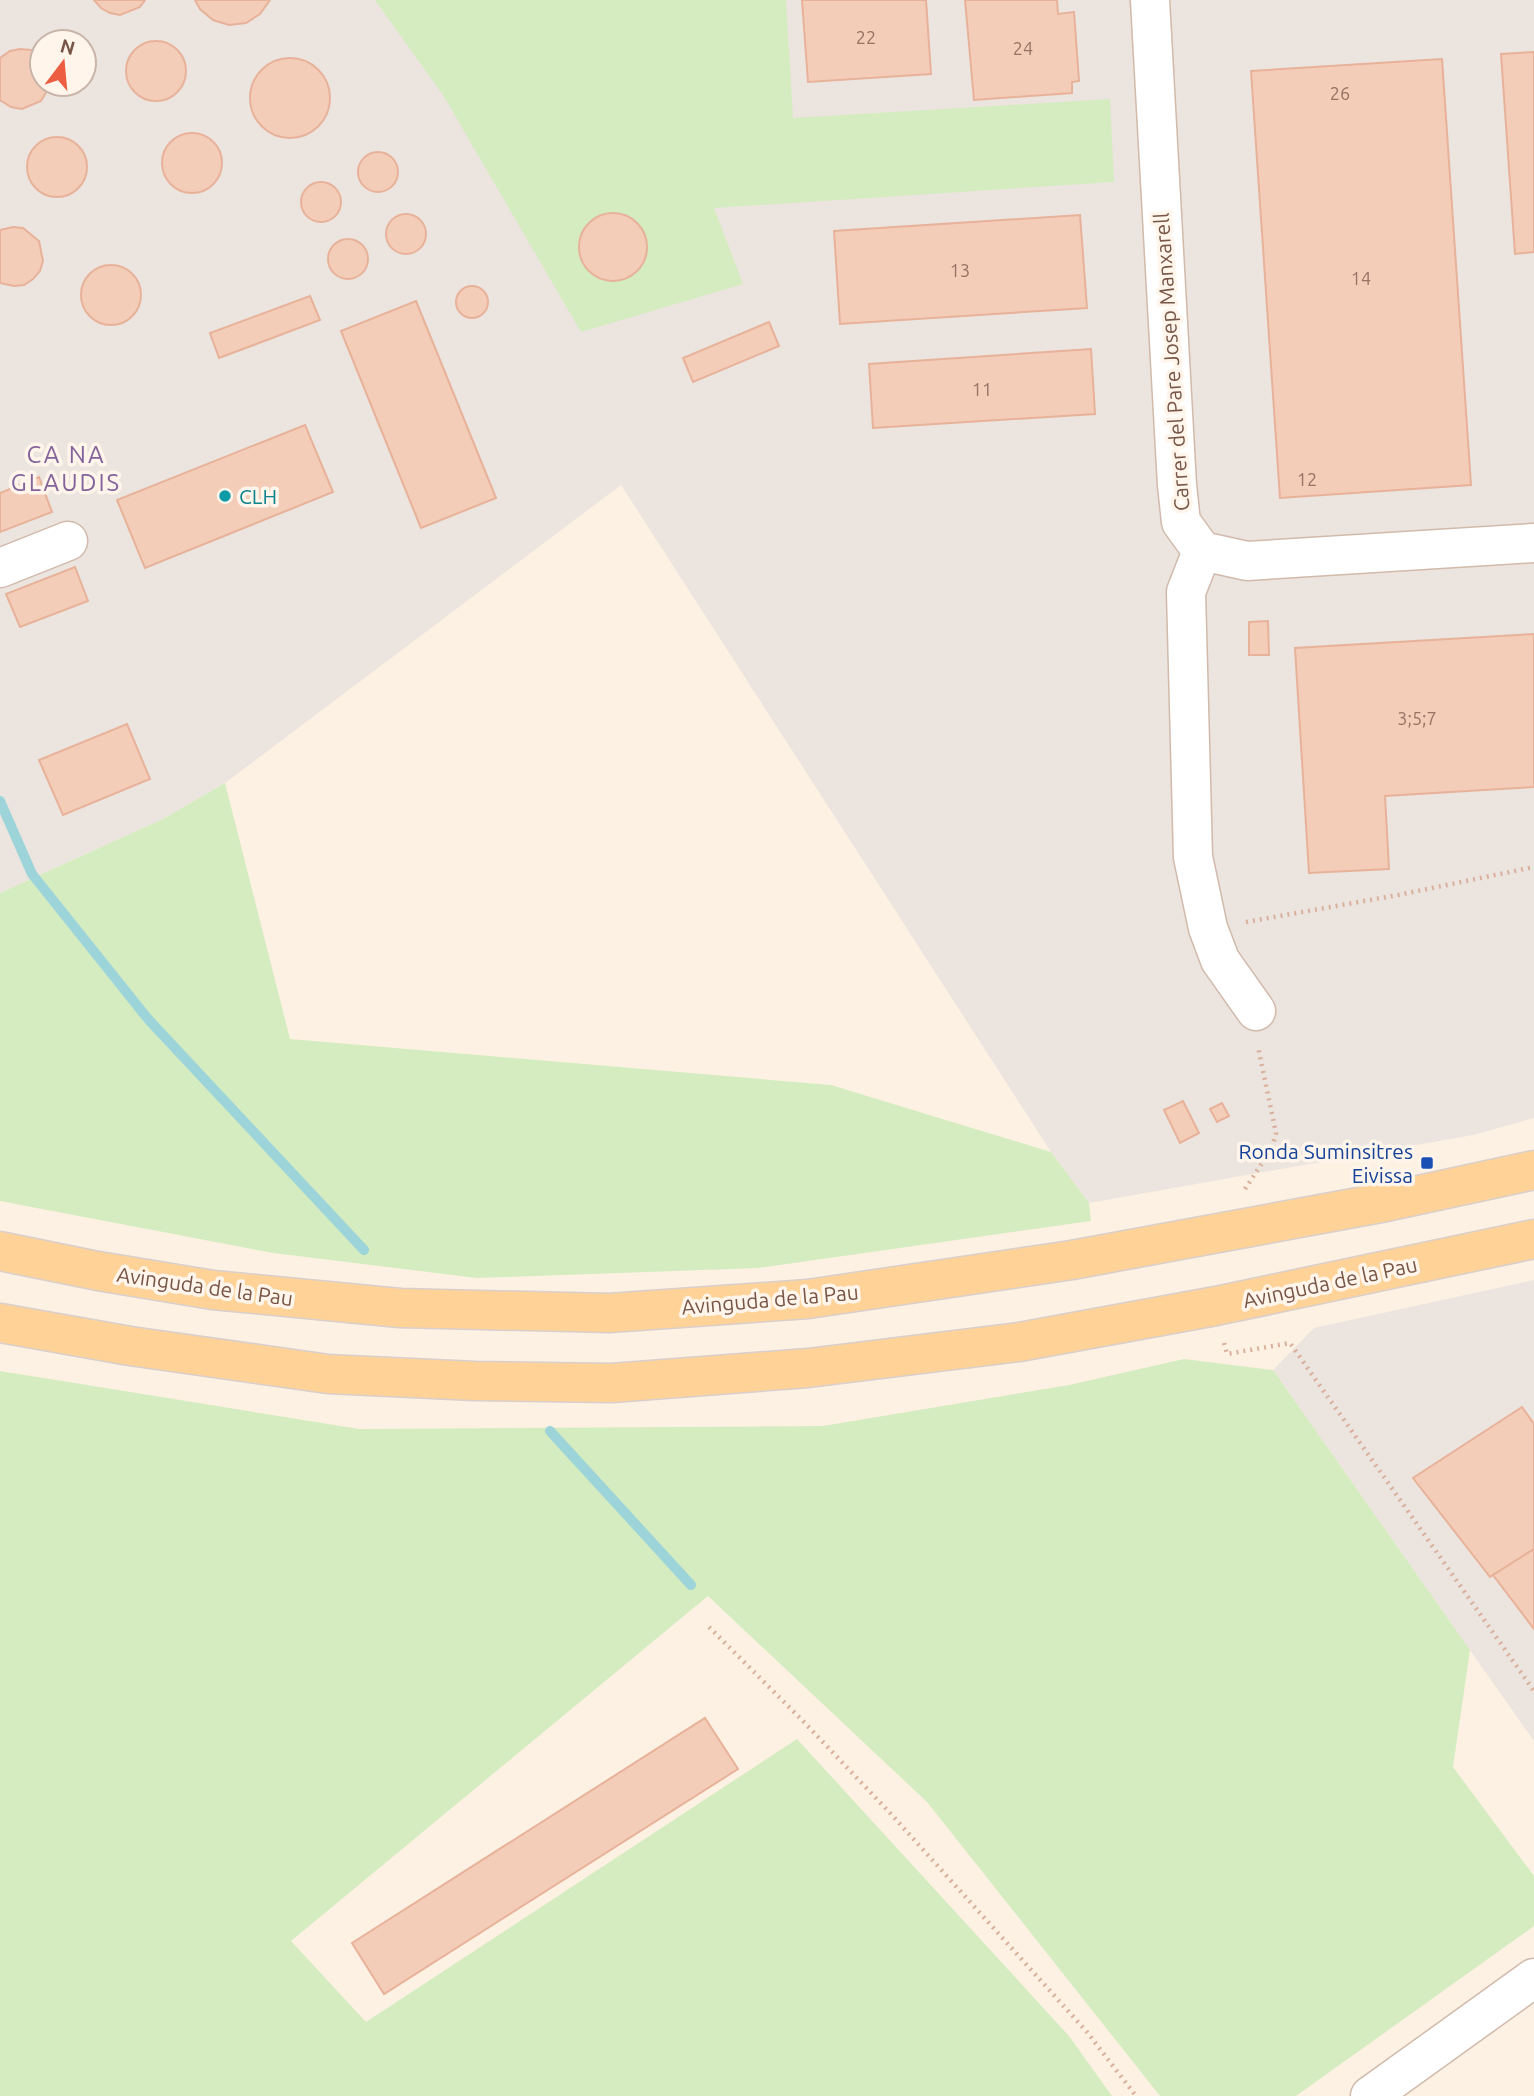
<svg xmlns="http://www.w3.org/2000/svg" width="1534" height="2096" viewBox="0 0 1534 2096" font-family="Ubuntu,sans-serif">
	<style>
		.industrial { fill: #ece4de; fill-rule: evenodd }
		.green { fill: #d5ecc0 }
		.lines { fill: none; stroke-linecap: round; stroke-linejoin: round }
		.stream { stroke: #9cd4da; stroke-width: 10 }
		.building { fill: #f4cdb9; stroke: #e7b299; stroke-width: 2 }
		.minor-casing { stroke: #d1baab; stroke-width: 41 }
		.major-casing { stroke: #d9cfcb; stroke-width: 41 }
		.path { stroke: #d9b09c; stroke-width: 4.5; stroke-dasharray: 2 5; stroke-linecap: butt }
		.minor { stroke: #fff; stroke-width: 38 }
		.major { stroke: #ffd298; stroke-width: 38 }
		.culture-dot { fill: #0f9aa8; stroke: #fff5ea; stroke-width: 2.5 }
		.transit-dot { fill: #1a4fb4; stroke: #fff5ea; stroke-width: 2.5 }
		.labels { text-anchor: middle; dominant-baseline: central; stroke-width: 7; stroke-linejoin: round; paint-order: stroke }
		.number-label { font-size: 18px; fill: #967364 }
		.street-label { font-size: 21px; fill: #775547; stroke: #fff5ea }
		.culture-label { font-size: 21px; fill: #0d838f; stroke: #fff5ea; text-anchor: start }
		.transit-label { font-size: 21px; fill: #164399; stroke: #fff5ea; text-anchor: end }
		.quarter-label { font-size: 24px; letter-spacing: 2px; fill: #84639a; stroke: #fff5ea }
	</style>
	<rect width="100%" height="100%" fill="#fdf1e3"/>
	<g class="industrial">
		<path d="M0,0H1534V1118L1473,1135L1089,1203L1051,1152L621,485L225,783L163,819L0,893ZM42,42H84V84H42Z"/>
		<path d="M1534,1280V1741L1273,1370L1314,1328Z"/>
	</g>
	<g class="green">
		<path d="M375,0H786L793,118L1110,99L1114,182L714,208L743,284L581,332L443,95Z"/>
		<path d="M225,783L290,1039L831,1085L1051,1152L1089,1203L1091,1221L759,1268L477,1278L273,1253L0,1201V893L163,819Z"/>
		<path d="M1184,1359L1273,1370L1470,1650L1453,1767L1534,1876V1926L1296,2096H1160L927,1802L708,1596L291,1941L366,2022L797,1739L1069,2036L1112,2096H0V1371L359,1429L823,1426L1069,1385Z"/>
	</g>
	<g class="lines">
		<g class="stream">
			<path d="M0,801L32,874L148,1019L364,1250"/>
			<path d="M550,1431L691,1585"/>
		</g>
	</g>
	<g class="building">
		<path d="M94,0H145L140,7L120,15L110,13L101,8Z"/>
		<path d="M195,0H270L260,14L246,23L229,25L213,20L200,9Z"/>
		<path d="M802,0H926L931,74L808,82Z"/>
		<path d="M965,0H1057L1058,14L1074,12L1079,81L1072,82V93L974,100Z"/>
		<circle cx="156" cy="71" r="30"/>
		<path d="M20,49L31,50L40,55L42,58V84H51L41,101L22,109L11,107L0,100V58L10,51Z"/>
		<path d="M1534,52V252L1515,254L1501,54Z"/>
		<circle cx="290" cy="98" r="40"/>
		<path d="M1442,59L1471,485L1280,498L1251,71Z"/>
		<circle cx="192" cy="163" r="30"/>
		<circle cx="57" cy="167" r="30"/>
		<circle cx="378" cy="172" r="20"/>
		<circle cx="321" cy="202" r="20"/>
		<circle cx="613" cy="247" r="34"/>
		<circle cx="406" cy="234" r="20"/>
		<path d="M1080,215L1087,308L840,324L834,231Z"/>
		<path d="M13,227L23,228L39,241L43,261L40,271L33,279L24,285L14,286L0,283V230Z"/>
		<circle cx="348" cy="259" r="20"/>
		<circle cx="111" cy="295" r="30"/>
		<circle cx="472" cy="302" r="16"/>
		<path d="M310,296L320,320L219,358L210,333Z"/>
		<path d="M416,301L496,498L421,528L341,331Z"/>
		<path d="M769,322L779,346L693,382L683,358Z"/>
		<path d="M1091,349L1095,414L873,428L869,364Z"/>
		<path d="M305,425L333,492L145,568L117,500Z"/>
		<path d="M39,477L52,512L0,532V493Z"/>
		<path d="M75,567L88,601L20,627L6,594Z"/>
		<path d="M1268,621L1269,655H1249V622Z"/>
		<path d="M1534,634V787L1385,796L1389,869L1309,873L1295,648Z"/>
		<path d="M127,724L150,779L63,815L39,760Z"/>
		<path d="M1183,1101L1199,1133L1180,1143L1164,1110Z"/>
		<path d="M1222,1103L1229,1116L1217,1122L1210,1109Z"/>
		<path d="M1522,1407L1534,1424V1549L1490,1577L1413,1478Z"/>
		<path d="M1534,1549V1629L1493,1575Z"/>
		<path d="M705,1718L738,1769L384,1994L352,1943Z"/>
	</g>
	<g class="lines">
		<defs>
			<g id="minor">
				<path d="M1150,0L1177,485L1181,522L1202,551L1247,561L1534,543"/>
				<path d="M1202,551L1186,592L1193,857L1208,928L1220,960L1256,1011"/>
				<path d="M0,568L68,541"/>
				<path d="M1370,2096L1534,1978"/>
			</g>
			<g id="major">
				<path d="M0,1251L98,1271L213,1290L400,1308L609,1313L808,1299L1072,1260L1386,1202L1534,1170"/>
				<path d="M0,1323L130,1346L328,1374L475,1381L612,1383L808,1368L1019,1342L1216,1306L1534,1239"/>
			</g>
		</defs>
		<use href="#minor" class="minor-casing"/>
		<use href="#major" class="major-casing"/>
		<g class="path">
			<path d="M1246,922L1398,895L1534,867"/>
			<path d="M1245,1189L1272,1148L1276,1133L1258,1047"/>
			<path d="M1224,1343L1227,1354L1290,1343L1534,1691"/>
			<path d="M709,1627L802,1720L891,1814L1087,2032L1136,2096"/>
		</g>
		<use href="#minor" class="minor"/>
		<use href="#major" class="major"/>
	</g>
	<circle class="culture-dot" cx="225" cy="496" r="7"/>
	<rect class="transit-dot" x="1420" y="1156" width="14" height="14" rx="3.5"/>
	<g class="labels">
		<g class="number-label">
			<text x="866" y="37">22</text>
			<text x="1023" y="48">24</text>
			<text x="1340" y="93">26</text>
			<text x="960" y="270">13</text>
			<text x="1361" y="278">14</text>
			<text x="982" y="389">11</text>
			<text x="1307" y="479">12</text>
			<text x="1417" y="718">3;5;7</text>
		</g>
		<g class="street-label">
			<text transform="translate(1171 362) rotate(-94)">Carrer del Pare Josep Manxarell</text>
			<text transform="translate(1330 1282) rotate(-12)">Avinguda de la Pau</text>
			<text transform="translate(205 1286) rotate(8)">Avinguda de la Pau</text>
			<text transform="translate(770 1299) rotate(-5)">Avinguda de la Pau</text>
		</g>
		<g class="culture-label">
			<text x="239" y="496">CLH</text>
		</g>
		<g class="transit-label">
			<text x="1413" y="1151">Ronda Suminsitres<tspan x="1413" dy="24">Eivissa</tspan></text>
		</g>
		<g class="quarter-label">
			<text x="66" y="454">CA NA<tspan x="66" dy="28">GLAUDIS</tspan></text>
		</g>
	</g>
	<g transform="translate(63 63) rotate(16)"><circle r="33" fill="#fff5ea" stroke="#c9b5a9" stroke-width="2"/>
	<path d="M0-5L12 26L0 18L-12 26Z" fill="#ed5d42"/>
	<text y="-10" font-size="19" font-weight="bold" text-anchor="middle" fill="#775547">N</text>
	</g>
</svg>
